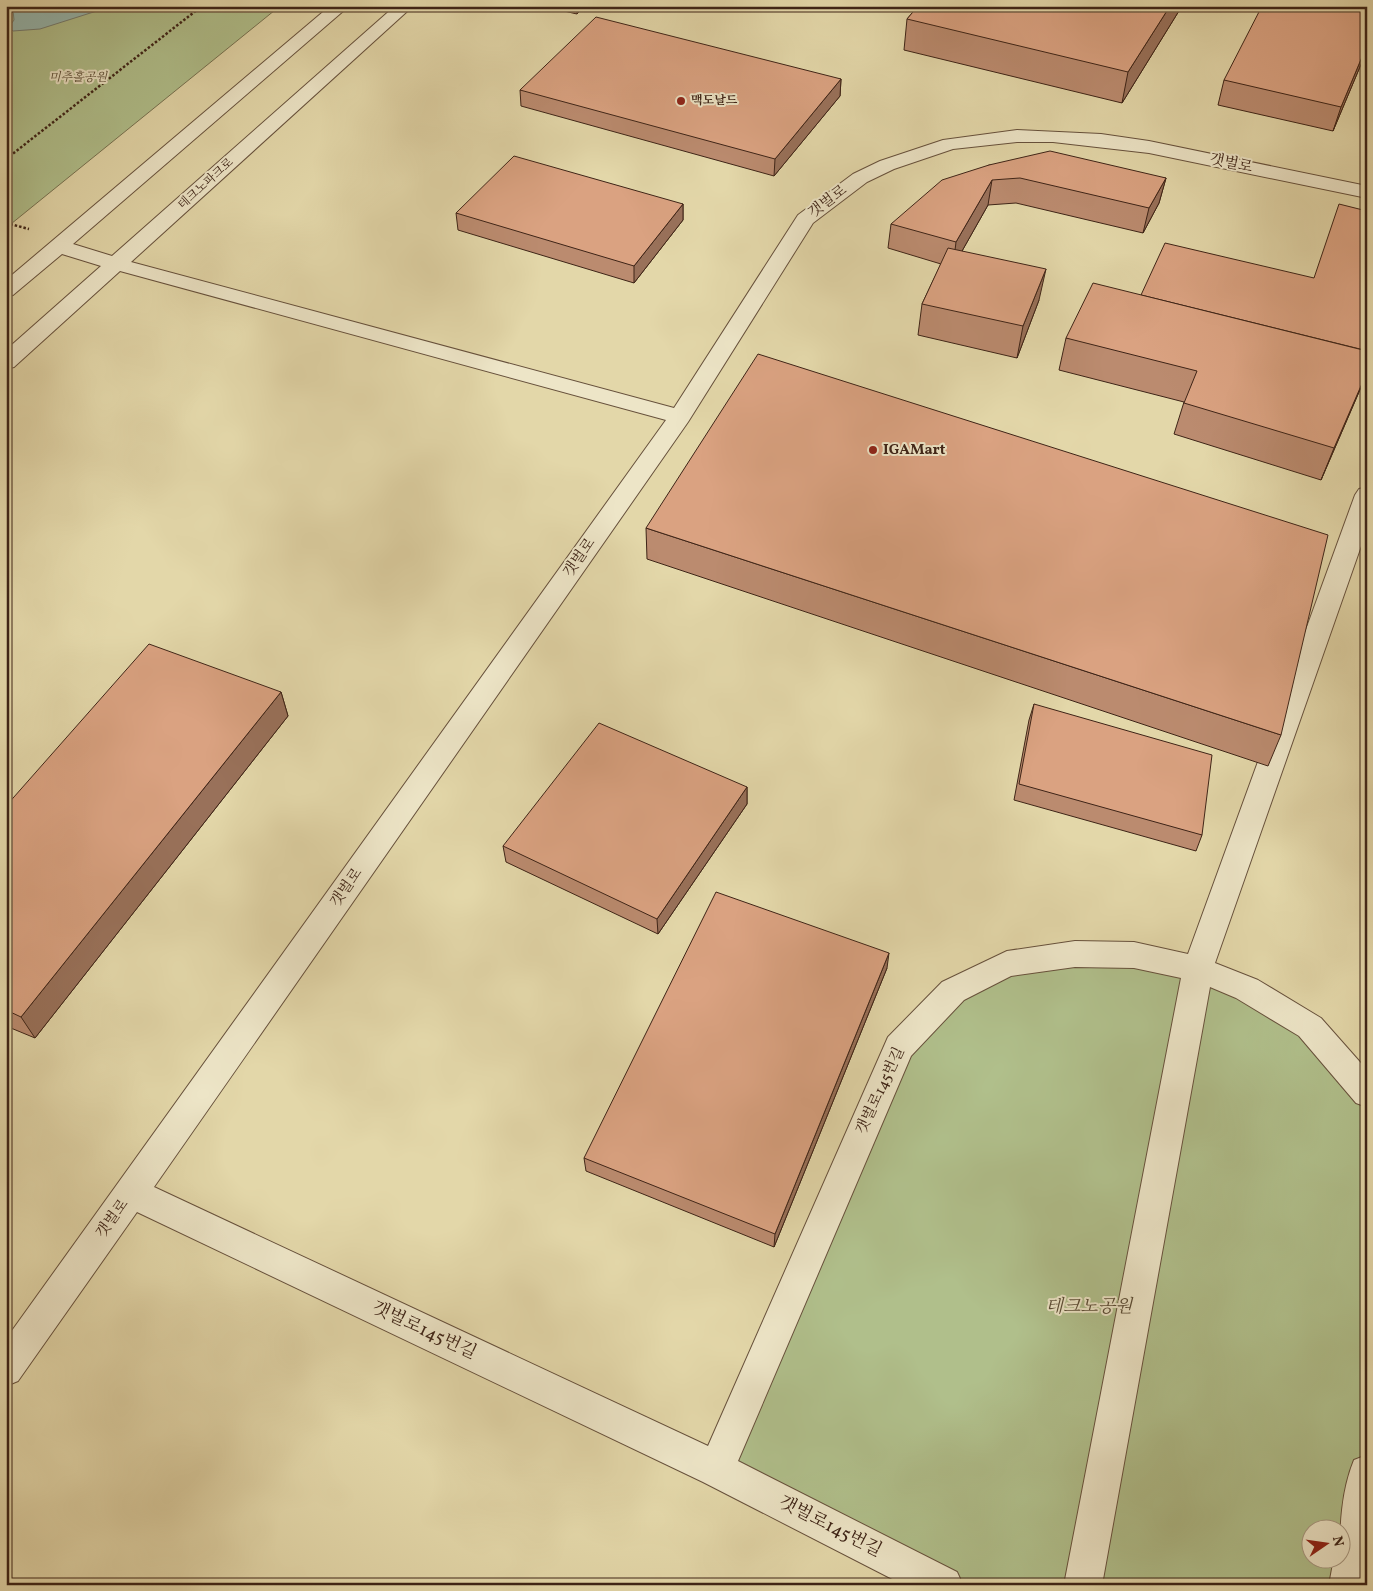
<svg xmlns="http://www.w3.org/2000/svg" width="1373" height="1591" viewBox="0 0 1373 1591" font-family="Vollkorn,'Noto Serif KR',serif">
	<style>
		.green { fill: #b0bf8b; stroke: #777251; fill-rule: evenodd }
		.water { fill: #96b8b0; stroke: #737d73 }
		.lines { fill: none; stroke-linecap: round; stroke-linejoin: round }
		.minor-casing { stroke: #67513c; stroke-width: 2 }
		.path { stroke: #3e2417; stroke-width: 2.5; stroke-dasharray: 2.5 2; stroke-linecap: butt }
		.minor { fill: #ede5c7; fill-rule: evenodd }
		.wall { fill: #bb8b6f; stroke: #3e2417 }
		.shaded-wall { fill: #99715a; stroke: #3e2417 }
		.building { fill: #daa281; stroke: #3e2417 }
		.poi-dot { fill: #8f2418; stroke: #ede5c7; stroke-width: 2 }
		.labels { text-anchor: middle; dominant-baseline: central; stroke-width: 4; stroke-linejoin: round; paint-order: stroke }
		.far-park-label { font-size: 12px; font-style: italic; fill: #5a4b34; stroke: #ede5c7 }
		.far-poi-label { font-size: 12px; font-weight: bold; fill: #3e2417; stroke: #ede5c7; text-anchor: start }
		.far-street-label { font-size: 12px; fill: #3e2417; stroke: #ede5c7 }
		.street-label { font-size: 15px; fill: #3e2417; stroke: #ede5c7 }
		.poi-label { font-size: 15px; font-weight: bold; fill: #3e2417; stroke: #ede5c7; text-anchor: start }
		.near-park-label { font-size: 18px; font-style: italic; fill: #5a4b34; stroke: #ede5c7 }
		.near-street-label { font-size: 18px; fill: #3e2417; stroke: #ede5c7 }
	</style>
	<rect width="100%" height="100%" fill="#e3d7a9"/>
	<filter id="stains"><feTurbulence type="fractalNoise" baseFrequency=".004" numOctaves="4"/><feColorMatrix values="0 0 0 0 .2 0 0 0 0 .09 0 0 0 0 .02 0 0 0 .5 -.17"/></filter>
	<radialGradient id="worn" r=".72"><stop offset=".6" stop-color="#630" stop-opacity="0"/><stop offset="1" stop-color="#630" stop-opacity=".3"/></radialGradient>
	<g class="green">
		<path d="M6,6H280L6,228Z"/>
		<path d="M1075,954L1247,989L1367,1093V1473L1348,1585H959L716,1469L899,1047L953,991ZM1310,1528H1340V1558H1310Z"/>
	</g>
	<path class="water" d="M6,6H134L126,9H103L40,29L13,31L9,27L14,20L13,10L6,8Z"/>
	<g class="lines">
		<defs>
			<g id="minor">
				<path d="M330,6H349L73,244L112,256L395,6H413L131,262L674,408L798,215L853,174L880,161L943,140L1017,130L1101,134L1149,141L1367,186V198L1149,153L1053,142H1017L953,149L894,169L867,182L813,223L688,422L154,1187L708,1446L888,1037L942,982L1007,951L1075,941L1134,942L1188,954L1355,495L1359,489L1367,487V529L1215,963L1258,980L1321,1018L1367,1070V1107L1356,1103L1299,1036L1236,998L1210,987L1102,1585H1064L1181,978L1134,968L1075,967L1011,976L964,1000L911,1056L738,1461L957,1572L963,1585H904L703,1482L137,1212L18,1381L6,1386V1339L666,420L120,271L14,367L6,369V350L101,266L62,254L13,295L6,297V280Z"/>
				<path d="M1367,1455V1585H1329L1334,1558H1340C1340,1526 1341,1492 1354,1460Z"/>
			</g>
		</defs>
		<use href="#minor" class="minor-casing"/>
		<g class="path">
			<path d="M6,159L202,6"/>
			<path d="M6,223L29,229"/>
		</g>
		<use href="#minor" class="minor"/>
	</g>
	<g class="wall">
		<path d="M542,6H585L577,14Z"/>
		<path d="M918,6H1182L1122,103L904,50L907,19Z"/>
		<path d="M1367,6V50L1333,131L1218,105L1224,80Z"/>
		<path d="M841,79L840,96L774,176L521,106L520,90Z"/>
		<path d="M989,165L1166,178L1159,203L1143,233L1016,203L988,205L962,251L1039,300L1017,358L918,335L922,304L941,264L888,248L891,224Z"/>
		<path d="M683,204V220L634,283L458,230L456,213Z"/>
		<path d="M1066,338L1364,350L1362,385L1321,480L1174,434L1184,402L1059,370Z"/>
		<path d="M646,528L1281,735L1268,766L647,559Z"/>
		<path d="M281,692L288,716L35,1038L6,1026V806Z"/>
		<path d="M1034,704L1202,835L1196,851L1014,800L1029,720Z"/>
		<path d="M747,787V804L658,934L506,862L503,846Z"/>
		<path d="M887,968L774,1247L586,1171L584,1158Z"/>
	</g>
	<g class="shaded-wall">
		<path d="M577,6H585L577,14Z"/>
		<path d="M1170,6H1182L1122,103L1128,72Z"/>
		<path d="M1367,45V50L1333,131L1341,107Z"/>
		<path d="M841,79L840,96L774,176L775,159Z"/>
		<path d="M1166,178L1159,203L1143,233L1149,208Z"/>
		<path d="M992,180L988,205L953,267L956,242Z"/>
		<path d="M683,204V220L634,283V266Z"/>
		<path d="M1046,269L1039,300L1017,358L1023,326Z"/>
		<path d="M1367,372L1362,385L1321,480L1334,448Z"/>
		<path d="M281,692L288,716L35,1038L21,1017Z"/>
		<path d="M747,787V804L658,934L657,919Z"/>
		<path d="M889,953L887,968L774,1247L775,1234Z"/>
	</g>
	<g class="building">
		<path d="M918,6H1170L1128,72L907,19Z"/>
		<path d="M1262,6H1367V45L1341,107L1224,80Z"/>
		<path d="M596,17L841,79L775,159L520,90Z"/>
		<path d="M1050,151L1166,178L1149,208L1020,178L992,180L956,242L891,224L942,180L989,165Z"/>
		<path d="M514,156L683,204L634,266L456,213Z"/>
		<path d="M1339,204L1367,211V339L1364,350L1141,295L1165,243L1314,278Z"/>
		<path d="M948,248L1046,269L1023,326L922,304Z"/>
		<path d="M1093,283L1367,351V372L1334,448L1184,403L1197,371L1066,338Z"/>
		<path d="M758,354L1328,535L1281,735L646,528Z"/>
		<path d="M149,644L281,692L21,1017L6,1010V806Z"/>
		<path d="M1034,704L1212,755L1202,835L1019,784Z"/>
		<path d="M599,723L747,787L657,919L503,846Z"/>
		<path d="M716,892L889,953L775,1234L584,1158Z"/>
	</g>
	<g class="poi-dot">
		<circle cx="681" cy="101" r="5"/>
		<circle cx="873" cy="450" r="5"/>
	</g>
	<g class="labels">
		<g class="far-park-label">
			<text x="78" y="78">미추홀공원</text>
		</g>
		<g class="far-poi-label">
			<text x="691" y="101">맥도날드</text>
		</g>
		<g class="far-street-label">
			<text transform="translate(206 184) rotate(-42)">테크노파크로</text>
		</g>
		<g class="street-label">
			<text transform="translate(1231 164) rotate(12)">갯벌로</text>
			<text transform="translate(828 202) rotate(-37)">갯벌로</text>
			<text transform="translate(580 558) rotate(-55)">갯벌로</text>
			<text transform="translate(347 888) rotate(-55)">갯벌로</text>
			<text transform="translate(881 1091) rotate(-65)">갯벌로145번길</text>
			<text transform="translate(113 1219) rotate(-54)">갯벌로</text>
		</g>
		<g class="poi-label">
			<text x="883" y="450">IGAMart</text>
		</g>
		<g class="near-park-label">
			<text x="1089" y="1307">테크노공원</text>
		</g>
		<g class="near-street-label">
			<text transform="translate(424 1331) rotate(25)">갯벌로145번길</text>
			<text transform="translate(830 1527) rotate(27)">갯벌로145번길</text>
		</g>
	</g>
	<rect width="1373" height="1591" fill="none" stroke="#e3d7a9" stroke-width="25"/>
	<rect x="8" y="8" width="1358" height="1576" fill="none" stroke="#3e2417" stroke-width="2.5"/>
	<rect x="12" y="12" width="1348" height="1566" fill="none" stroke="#3e2417"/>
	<g transform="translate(1326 1544) rotate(77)"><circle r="24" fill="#ede5c7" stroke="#a79881"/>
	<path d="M0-4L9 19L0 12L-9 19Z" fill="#8f2418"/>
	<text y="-8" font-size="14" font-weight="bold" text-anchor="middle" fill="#3e2417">N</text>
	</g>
	<rect width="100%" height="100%" filter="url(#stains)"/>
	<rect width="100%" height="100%" fill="url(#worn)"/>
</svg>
